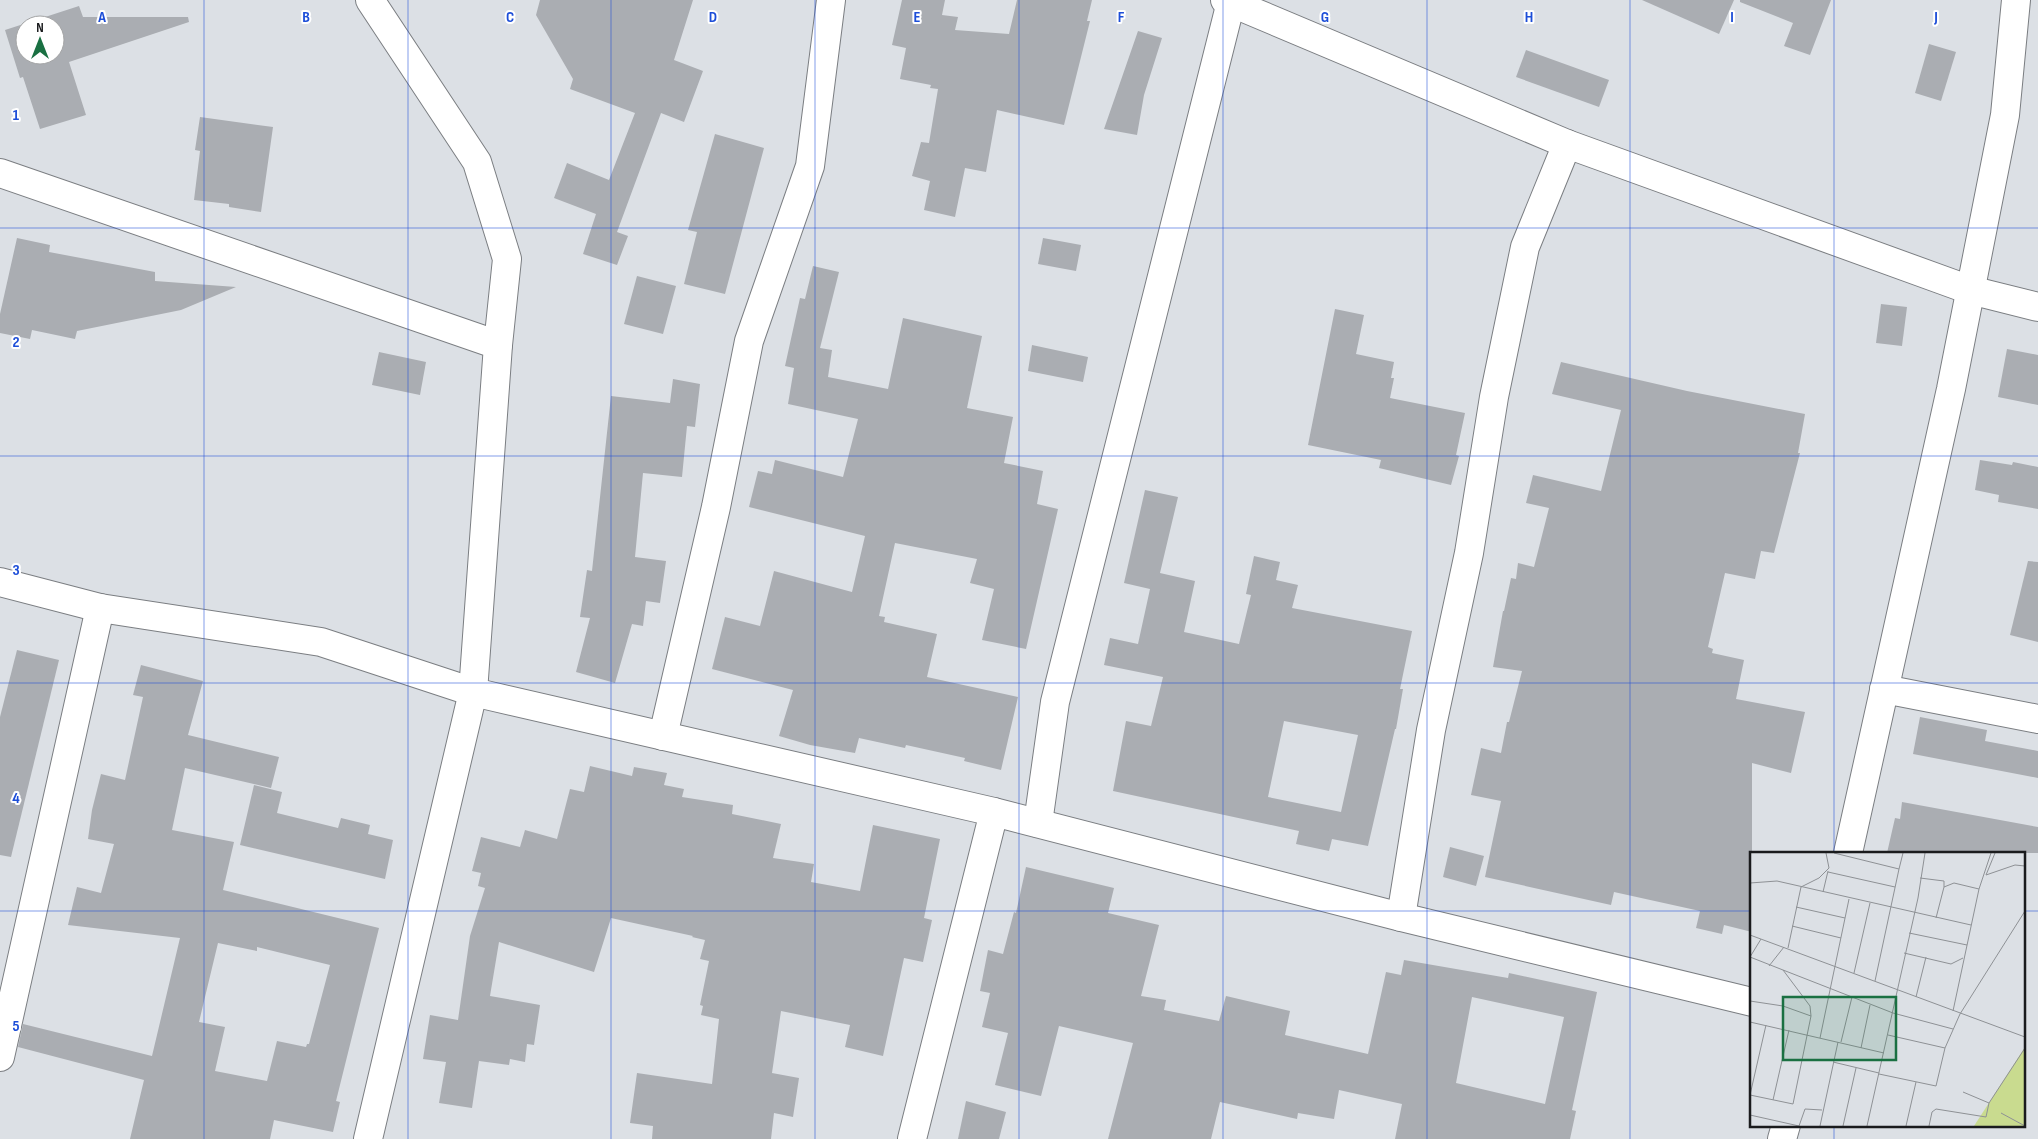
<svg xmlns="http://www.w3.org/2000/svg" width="2038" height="1139" viewBox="0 0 2038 1139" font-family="'Sofia Sans Condensed',sans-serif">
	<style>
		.building { fill: #aaadb2; fill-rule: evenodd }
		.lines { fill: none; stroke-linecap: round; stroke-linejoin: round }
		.minor-casing { stroke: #7b7e82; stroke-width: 30 }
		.minor { stroke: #fff; stroke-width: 28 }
		.grid { fill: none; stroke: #1d4ed8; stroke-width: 1; stroke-opacity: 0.55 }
		.inset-road { fill: none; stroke: #8e9195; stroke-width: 1 }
		.view { fill: #1a7042; fill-opacity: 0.15; stroke: #1a7042; stroke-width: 2.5 }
		.inset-edge { fill: none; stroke: #1a1b1d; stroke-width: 2.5 }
		.grid-label { font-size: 16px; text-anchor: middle; font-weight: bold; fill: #1d4ed8; stroke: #fff; stroke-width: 4; stroke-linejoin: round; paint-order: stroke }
	</style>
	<rect width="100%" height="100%" fill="#dce0e5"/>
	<g class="building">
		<path d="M540,0H693L674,60L703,71L684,122L661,113L617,232L628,236L617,265L583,254L596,214L554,198L567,163L609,180L635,113L570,89L573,79L536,15Z"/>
		<path d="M902,0H945L942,15L958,17L955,30L1009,34L1017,0H1092L1087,21H1090L1064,125L997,110L986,172L965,168L955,217L924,210L930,181L912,176L921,142L929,143L938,89L930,88L931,85L900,79L906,48L892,45Z"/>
		<path d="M1642,0H1734L1719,34Z"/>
		<path d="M1740,0H1831L1810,55L1784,46L1793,23L1740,2Z"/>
		<path d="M79,6L83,17H188L189,22L69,62L86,115L40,129L23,77L20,78L5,30ZM25,25H55V55H25Z"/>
		<path d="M1138,31L1162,38L1144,95L1137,135L1104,129Z"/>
		<path d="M1929,44L1956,52L1941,101L1915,93Z"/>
		<path d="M1526,50L1609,80L1599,107L1516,77Z"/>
		<path d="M200,117L273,127L261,212L229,207V204L194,200L200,151L195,150Z"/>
		<path d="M715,134L764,148L725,294L684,284L697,232L688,230Z"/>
		<path d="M17,238L50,245L49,252L155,272V281L236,287L181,310L77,331L75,339L32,330L30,339L0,333V314Z"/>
		<path d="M1043,238L1081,245L1076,271L1038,264Z"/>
		<path d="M813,266L839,272L820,348L832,350L828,377L888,389L903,318L982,336L967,408L1013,417L1004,463L1043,471L1037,504L1058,509L1026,649L982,640L994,589L970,583L977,559L895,543L879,616L885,617L884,622L937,634L927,677L1018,697L1001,770L964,761L965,758L906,745L905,748L859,738L855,753L810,745L779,736L793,690L712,669L725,617L760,626L774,571L852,592L865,536L749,507L758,471L772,474L775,460L843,477L858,419L788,404L794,368L785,366L800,298L805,299Z"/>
		<path d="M637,276L676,286L663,334L624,324Z"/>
		<path d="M1881,304L1907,307L1902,346L1876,343Z"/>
		<path d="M1335,309L1364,315L1356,354L1394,362L1391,378H1394L1390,398L1465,413L1456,455L1459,456L1451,485L1379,468L1381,460L1308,445Z"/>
		<path d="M1032,345L1088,357L1083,382L1028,371Z"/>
		<path d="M2007,349L2038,355V405L1998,397Z"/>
		<path d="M379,352L426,362L420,395L372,385Z"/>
		<path d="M1561,362L1687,391L1805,414L1798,453H1800L1774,553L1761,551L1755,579L1725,573L1708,647L1713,649L1712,653L1744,660L1736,699L1805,712L1791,773L1752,763V932L1724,925L1722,934L1696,928L1700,911L1614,892L1611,905L1485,877L1501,801L1471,795L1481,748L1501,753L1507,722H1509L1522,671L1493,667L1503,611H1504L1511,578L1516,579L1518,563L1534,567L1549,508L1526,503L1533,475L1601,491L1621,410L1552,394Z"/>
		<path d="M673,379L700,384L695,427L687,426L682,477L643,473L635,557L666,561L660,603L646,601L643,626L632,624L615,683L576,672L590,618L580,617L587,570L592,571L611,396L670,403Z"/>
		<path d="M1980,460L2012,465L2013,462L2038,467V509L1998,502L1999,495L1975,490Z"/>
		<path d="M1145,490L1178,497L1160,573L1195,581L1184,632L1239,644L1251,595L1246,594L1254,556L1280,562L1276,580L1298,585L1292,608L1412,631L1400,689H1403L1396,729H1395L1368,846L1332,839L1329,851L1296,844L1299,831L1113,791L1126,721L1151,726L1163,677L1104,665L1110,638L1138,644L1150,589L1124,583ZM1284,721L1358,735L1341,812L1268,797Z"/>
		<path d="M2028,561L2038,562V642L2010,635Z"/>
		<path d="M17,650L59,660L11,857L0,855V717Z"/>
		<path d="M141,665L203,681L188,735L279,757L271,788L185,768L172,830L234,842L223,890L379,928L336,1101L340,1102L333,1132L274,1120L270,1139H130L144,1080L18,1047L23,1024L152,1056L180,938L68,925L77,887L101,893L114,844L88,839L92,810L101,774L125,780L143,697L133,695ZM218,943L257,951V947L330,965L309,1044H307L306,1047L277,1041L267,1081L215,1071L225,1027L199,1022Z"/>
		<path d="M1920,717L1987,730L1985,741L2038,751V778L1913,754Z"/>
		<path d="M590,766L632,776L634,767L667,773L664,785L684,789L682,797L733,805L732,814L781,824L773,858L814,864L811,882L860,891L873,825L940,839L924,918L932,920L923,962L904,958L883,1056L845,1047L850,1025L781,1011L772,1073L799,1078L793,1117L774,1113L771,1139H652L653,1126L630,1123L637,1073L712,1084L719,1019L701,1015L703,1006L700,1005L709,961L700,959L705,940L692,937L693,936L611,918L594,972L499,942L490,996L540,1005L534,1045L527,1044L525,1062L510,1059L509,1065L479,1061L472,1108L439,1103L446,1062L423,1059L430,1015L458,1020L470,936L485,888L478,886L481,873L472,871L481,837L520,847L525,830L557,839L570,789L584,792Z"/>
		<path d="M254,785L282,792L277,813L338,828L341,818L370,825L368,834L393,840L385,879L240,845Z"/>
		<path d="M1902,802L2038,827V853H1887L1895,818L1900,819Z"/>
		<path d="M1450,847L1484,856L1476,886L1443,877Z"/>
		<path d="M1026,867L1114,888L1108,913L1159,925L1141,996L1166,1000L1164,1010L1219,1021L1226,996L1290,1011L1285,1035L1368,1054L1386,972L1401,975L1404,960L1508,978L1509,973L1597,992L1572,1110L1576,1111L1570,1139H1395L1402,1104L1339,1090L1334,1119L1298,1113L1297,1119L1220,1102L1211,1139H1108L1133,1043L1059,1026L1041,1096L995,1085L1008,1033L982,1027L990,993L980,991L988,950L1003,954L1014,912L1016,913ZM1472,997L1564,1017L1545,1104L1456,1083Z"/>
		<path d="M966,1101L1006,1112L999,1139H958Z"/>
	</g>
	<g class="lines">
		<defs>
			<g id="minor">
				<path d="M370,0L477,162L507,259L498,345"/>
				<path d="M1225,0L1567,144L1970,290L2038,307"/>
				<path d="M0,173L498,345L473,692L368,1139"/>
				<path d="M0,582L100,608L321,642L473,692L994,812L1401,917L1752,1002"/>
				<path d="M1884,689L2038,719"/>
				<path d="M663,736L716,507L749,341L810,166L831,0"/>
				<path d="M1038,823L1055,702L1231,2"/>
				<path d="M1848,853L1951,389L2005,115L2016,0"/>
				<path d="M1401,917L1431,730L1469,553L1494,397L1525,247L1567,144"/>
				<path d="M0,1057L100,608"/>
				<path d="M912,1139L994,812"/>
				<path d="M1782,1139L1786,1125"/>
			</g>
		</defs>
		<use href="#minor" class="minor-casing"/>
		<use href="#minor" class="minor"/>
	</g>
	<path class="grid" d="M204,0V1139M408,0V1139M611,0V1139M815,0V1139M1019,0V1139M1223,0V1139M1427,0V1139M1630,0V1139M1834,0V853M0,228H2038M0,456H2038M0,683H2038M0,911H1752M2024,911H2038M1834,1125V1139"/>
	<g transform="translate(1750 852)">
		<rect width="275" height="275" fill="#dce0e5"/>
		<path d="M275,195V274H224Z" fill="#c9db8f"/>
		<path class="inset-road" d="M84,1L149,17L125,129M149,17L153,1M78,20L145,35M236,23L265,13L275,14M236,23L245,1M170,26L194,29V35L204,31L229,37M0,31L27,29L221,73M73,40L78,19M46,55L95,66M186,66L194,35M42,74L91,86M159,81L217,93M0,83L275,185M38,96L51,35L69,26L79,16L76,1M154,101L201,112L213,106M0,105L33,118L60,154L61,164M0,105L11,87M19,114L34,95M33,118L143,161L203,177M104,121L120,51M166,145L176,105M0,149L33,154L61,164L43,252L0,243M203,159L229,37L241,1M0,170L134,201M138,183L195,196M70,186L99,47M91,190L102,145M111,196L120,153M83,210L129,221M129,222L186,234L195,196L210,162L275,59M213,240L239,251M0,243L16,173M23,248L39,178M251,261L275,274M0,263L49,274L55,257L72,258M70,274L88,190M93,274L106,216M117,274L168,46L175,1M156,274L166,230M179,274L182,260L186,257L236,265L239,251L275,196"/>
		<path class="view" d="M33,145H146V208H33Z"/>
		<rect width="275" height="275" class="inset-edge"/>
	</g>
	<g class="grid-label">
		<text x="102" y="22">A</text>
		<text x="306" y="22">B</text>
		<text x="510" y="22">C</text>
		<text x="713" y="22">D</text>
		<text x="917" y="22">E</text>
		<text x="1121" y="22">F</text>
		<text x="1325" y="22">G</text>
		<text x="1529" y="22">H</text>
		<text x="1732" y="22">I</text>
		<text x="1936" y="22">J</text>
		<text x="16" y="120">1</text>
		<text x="16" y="347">2</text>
		<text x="16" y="575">3</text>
		<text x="16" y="803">4</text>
		<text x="16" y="1031">5</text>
	</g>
	<g transform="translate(40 40)"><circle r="24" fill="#ffffff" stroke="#a3a4a5"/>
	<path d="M0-4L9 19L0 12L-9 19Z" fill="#1a7042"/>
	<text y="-8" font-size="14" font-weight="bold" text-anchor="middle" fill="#1a1b1d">N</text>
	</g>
</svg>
